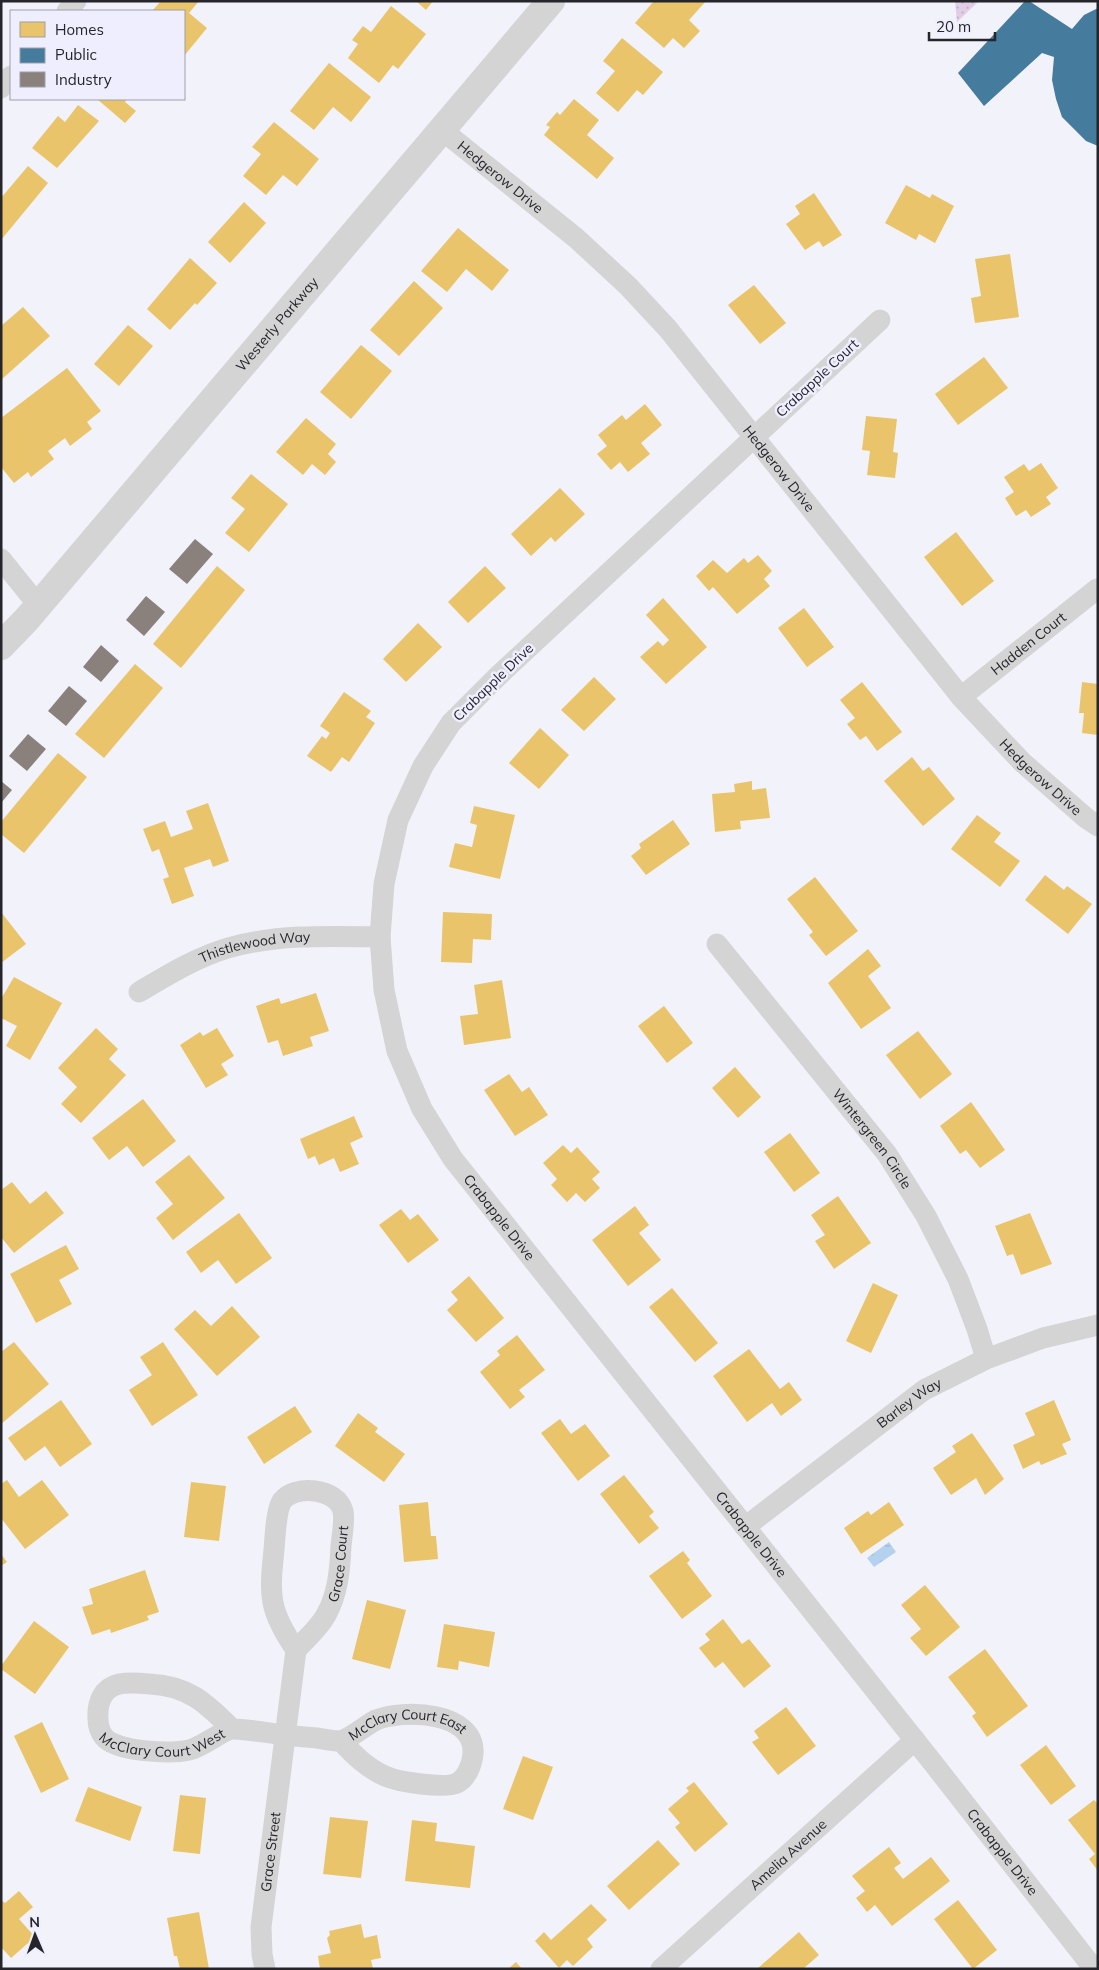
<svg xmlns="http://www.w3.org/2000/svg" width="1099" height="1970" viewBox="0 0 1099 1970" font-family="Mulish,sans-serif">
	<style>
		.park { fill: url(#park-dots) }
		.water { fill: url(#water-ripples) }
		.homes { fill: #e9c46a }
		.public { fill: #457b9d }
		.industry { fill: #8a817c }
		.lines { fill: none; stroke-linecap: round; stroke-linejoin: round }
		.minor { stroke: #d4d4d5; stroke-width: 21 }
		.secondary { stroke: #d4d4d5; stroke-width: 28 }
		.labels { text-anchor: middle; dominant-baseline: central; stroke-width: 5; stroke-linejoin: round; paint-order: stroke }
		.street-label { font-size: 14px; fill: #25252b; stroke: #eef }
	</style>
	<defs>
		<pattern id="park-dots" width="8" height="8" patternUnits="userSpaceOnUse" patternTransform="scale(1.25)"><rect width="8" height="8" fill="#e2cde7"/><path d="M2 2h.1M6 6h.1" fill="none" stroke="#c2b0c6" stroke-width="1.8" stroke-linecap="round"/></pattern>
		<pattern id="water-ripples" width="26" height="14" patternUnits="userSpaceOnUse" patternTransform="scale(1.25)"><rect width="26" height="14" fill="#b4d1ee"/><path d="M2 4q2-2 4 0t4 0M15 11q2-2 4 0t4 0" fill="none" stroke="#9bb3cc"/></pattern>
	</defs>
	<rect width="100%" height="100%" fill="#f2f2fb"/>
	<path class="park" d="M955,1H979L957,22Z"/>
	<path class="water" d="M889,1542L896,1552L874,1567L867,1558Z"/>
	<g class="homes">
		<path d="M161,1H199L189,13L207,28L184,56V11H152Z"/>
		<path d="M416,1H433L426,10Z"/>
		<path d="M654,1H706L689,20L700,31L684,48L673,38L664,48L635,23Z"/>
		<path d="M391,6L426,34L398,69L393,65L379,83L348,58L358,44L352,40L363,26L371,32Z"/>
		<path d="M622,38L663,72L643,95L637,90L618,112L596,93L615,71L603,61Z"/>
		<path d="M329,63L371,97L351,122L333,107L314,130L290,111Z"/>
		<path d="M97,99H127L125,102L136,111L125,123Z"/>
		<path d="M574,99L599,120L587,135L614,158L597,179L544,135L550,127L546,125L557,112L560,115Z"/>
		<path d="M78,105L99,121L57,168L32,148L58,116L65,122Z"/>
		<path d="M274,122L319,159L297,186L283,175L266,195L243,176L261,154L252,147Z"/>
		<path d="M28,166L48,183L1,240V198Z"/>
		<path d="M906,185L930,198L932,194L954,206L935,243L919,234L916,240L885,223Z"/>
		<path d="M814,193L842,235L823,247L819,241L805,250L786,224L800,214L795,206Z"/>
		<path d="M244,202L266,223L230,263L208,242Z"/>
		<path d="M458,228L509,270L492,291L466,269L447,292L421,271Z"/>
		<path d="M1010,254L1019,317L975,323L971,298L981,296L975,259Z"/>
		<path d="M190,258L217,283L197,305L195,303L170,330L147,309Z"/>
		<path d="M414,281L443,308L399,356L370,330Z"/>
		<path d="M754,285L786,323L760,344L728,305Z"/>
		<path d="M23,307L50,336L1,380V326Z"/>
		<path d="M128,325L153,346L119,386L94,364Z"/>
		<path d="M361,345L392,371L351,419L320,392Z"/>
		<path d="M984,357L1008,388L958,425L935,394Z"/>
		<path d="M67,368L101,411L87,422L92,429L70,446L65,438L48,451L54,459L31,477L28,472L14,483L1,467V418Z"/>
		<path d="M645,404L662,425L641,443L650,454L628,472L620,462L611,470L597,454L607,446L598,435L622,415L626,420Z"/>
		<path d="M866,416L897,419L893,452L898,453L895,478L867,475L870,451L862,450Z"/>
		<path d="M306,418L336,444L328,454L336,462L325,475L312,464L303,475L276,452Z"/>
		<path d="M1041,463L1058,488L1046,497L1051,504L1031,517L1026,510L1016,516L1005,498L1014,492L1004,477L1024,464L1029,471Z"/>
		<path d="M251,474L288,504L249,552L225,533L245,509L231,498Z"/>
		<path d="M560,488L585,514L555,542L551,537L531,556L511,534Z"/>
		<path d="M956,532L994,581L962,606L924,557Z"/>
		<path d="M758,555L772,571L764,579L770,586L737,614L713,587L709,591L696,576L713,560L727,573L744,558L748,563Z"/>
		<path d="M217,566L245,590L181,668L153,644Z"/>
		<path d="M485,566L506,588L468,623L448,602Z"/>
		<path d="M663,598L707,647L666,684L640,657L658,641L663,646L669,640L646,615Z"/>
		<path d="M804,608L834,647L807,667L778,628Z"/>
		<path d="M418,623L442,647L406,682L383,659Z"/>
		<path d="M135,664L163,688L104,758L75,734Z"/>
		<path d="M594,677L616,699L584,731L561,710Z"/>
		<path d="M862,682L902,732L877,751L866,736L860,740L847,724L855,718L840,700Z"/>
		<path d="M1082,682L1098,684V735L1082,733L1084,713H1079Z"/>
		<path d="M344,692L371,711L366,717L375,723L349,762L342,757L331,772L307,756L322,736L326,739L330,733L320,726Z"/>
		<path d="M540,728L569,755L539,789L509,763Z"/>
		<path d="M58,753L87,777L24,853L1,834V822Z"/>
		<path d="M912,757L923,771L929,767L955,799L923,826L884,781Z"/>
		<path d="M752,781V790L766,788L770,818L740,821L741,829L715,832L712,794L735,792L734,784Z"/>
		<path d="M208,803L229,861L213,867L210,859L184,868L194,896L172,904L163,879L169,877L159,849L152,852L143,829L165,821L171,837L193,829L186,811Z"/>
		<path d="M474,806L515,815L500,879L449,867L455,843L472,847L477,825L470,823Z"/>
		<path d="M977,815L1001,833L994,842L1020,861L1000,887L951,849Z"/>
		<path d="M673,820L690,844L646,875L631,856L641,848L639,844Z"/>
		<path d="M1045,875L1064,890L1067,886L1092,904L1068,934L1025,900Z"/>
		<path d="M815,877L858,931L826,956L809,935L813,932L787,899Z"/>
		<path d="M1,912L26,944L1,963Z"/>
		<path d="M443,912L492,914L491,940L473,939L472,963L441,962Z"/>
		<path d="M868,949L881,966L868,976L891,1008L861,1029L828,983Z"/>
		<path d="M14,977L62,1003L30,1060L6,1046L17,1026L1,1018V999Z"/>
		<path d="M502,980L511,1038L464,1045L460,1016L478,1014L474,985Z"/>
		<path d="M316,993L329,1031L310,1037L313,1046L283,1056L278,1040L268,1043L256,1006L279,998L281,1004Z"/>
		<path d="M664,1006L693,1043L667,1063L638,1026Z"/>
		<path d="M96,1028L118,1049L109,1059L126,1075L81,1123L61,1104L77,1087L58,1068Z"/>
		<path d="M217,1028L234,1056L221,1064L228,1075L206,1088L180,1045L200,1032L203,1036Z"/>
		<path d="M918,1031L952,1074L920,1099L886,1055Z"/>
		<path d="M735,1067L761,1097L738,1118L712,1088Z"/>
		<path d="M509,1074L522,1092L529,1087L548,1115L515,1136L484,1090Z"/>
		<path d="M143,1099L176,1141L143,1167L127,1146L109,1160L92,1138Z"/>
		<path d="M971,1102L1005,1150L980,1168L966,1150L960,1154L940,1126Z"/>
		<path d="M354,1116L363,1137L350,1143L359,1164L340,1172L334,1158L319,1165L315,1156L308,1159L300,1139Z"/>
		<path d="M790,1133L820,1173L794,1192L764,1152Z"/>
		<path d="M563,1145L571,1153L577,1147L600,1172L592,1179L600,1188L585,1202L576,1193L567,1202L551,1185L557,1179L543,1163Z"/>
		<path d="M189,1155L225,1198L173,1240L156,1218L173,1204L155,1182Z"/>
		<path d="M12,1182L30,1204L46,1191L64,1213L14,1253L1,1237V1190Z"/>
		<path d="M838,1196L871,1243L834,1269L815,1241L825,1235L811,1215Z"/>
		<path d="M635,1206L649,1225L639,1233L661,1260L628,1286L592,1240Z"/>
		<path d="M401,1209L410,1220L418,1214L439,1240L408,1263L379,1225Z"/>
		<path d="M239,1213L272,1258L236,1284L218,1260L201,1273L186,1252Z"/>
		<path d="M1030,1213L1052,1264L1021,1275L1013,1254L1007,1256L995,1226Z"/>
		<path d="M66,1245L79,1269L59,1280L72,1304L36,1323L10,1274Z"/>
		<path d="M469,1276L504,1318L476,1342L447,1310L458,1300L451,1292Z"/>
		<path d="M873,1283L898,1295L871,1353L846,1341Z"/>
		<path d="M672,1288L718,1343L695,1362L649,1307Z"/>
		<path d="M232,1306L260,1337L217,1376L174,1329L195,1310L211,1326Z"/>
		<path d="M517,1335L545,1370L519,1390L525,1397L510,1409L480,1372L500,1355L497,1351Z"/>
		<path d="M14,1342L49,1384L1,1424V1352Z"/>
		<path d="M163,1342L198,1395L152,1426L129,1390L152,1375L140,1357Z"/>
		<path d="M749,1349L780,1389L789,1382L802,1400L781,1416L772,1403L747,1422L713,1376Z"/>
		<path d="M61,1400L92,1444L60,1467L45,1446L25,1461L8,1438Z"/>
		<path d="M1054,1400L1071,1440L1062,1444L1067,1454L1041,1465L1039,1461L1023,1469L1013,1445L1035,1435L1025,1413Z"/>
		<path d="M295,1406L312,1432L264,1464L247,1437Z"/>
		<path d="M358,1413L378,1428L375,1432L405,1454L384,1482L335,1446Z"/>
		<path d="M560,1419L571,1434L585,1424L610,1456L578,1481L541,1433Z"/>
		<path d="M972,1433L1004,1479L985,1495L976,1478L951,1495L933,1468L956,1452L952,1446Z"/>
		<path d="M624,1475L654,1512L649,1516L659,1528L639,1544L600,1494Z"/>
		<path d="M7,1480L19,1497L42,1480L69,1515L25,1549L1,1518V1484Z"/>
		<path d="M191,1482L226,1486L219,1541L184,1537Z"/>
		<path d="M428,1502L431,1536H436L438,1559L404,1562L399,1505Z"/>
		<path d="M889,1502L904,1525L861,1554L844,1528L868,1511L871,1515Z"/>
		<path d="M683,1551L690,1560L687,1563L712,1596L682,1619L649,1576Z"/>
		<path d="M1,1554L7,1562L1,1566Z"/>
		<path d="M145,1570L159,1612L147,1616L149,1620L111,1633L110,1629L92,1635L82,1607L93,1604L89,1589Z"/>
		<path d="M925,1585L960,1627L926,1656L910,1638L921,1629L901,1605Z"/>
		<path d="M367,1600L406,1610L390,1669L352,1659Z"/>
		<path d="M723,1619L742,1644L749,1639L771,1666L744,1688L723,1662L715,1668L699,1648L710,1640L705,1634Z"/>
		<path d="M34,1621L69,1647L35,1694L1,1669V1666Z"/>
		<path d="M444,1624L495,1632L489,1667L459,1661L458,1670L437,1667Z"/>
		<path d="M985,1649L1028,1706L987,1737L972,1716L976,1713L948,1677Z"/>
		<path d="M786,1707L816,1746L778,1775L752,1742L759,1738L754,1731Z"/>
		<path d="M42,1722L69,1779L41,1793L14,1736Z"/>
		<path d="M1046,1745L1076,1786L1051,1805L1020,1765Z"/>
		<path d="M523,1756L553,1767L533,1820L503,1809Z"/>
		<path d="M694,1782L728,1824L695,1852L675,1827L680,1823L668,1809L689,1791L686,1788Z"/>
		<path d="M88,1787L142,1807L130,1841L75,1821Z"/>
		<path d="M180,1795L206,1798L200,1854L173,1851Z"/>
		<path d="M1094,1800L1098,1804V1871L1089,1859L1095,1854L1068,1820Z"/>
		<path d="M330,1817L368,1821L361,1878L323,1874Z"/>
		<path d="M412,1820L437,1823L435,1841L475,1846L470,1888L405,1881Z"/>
		<path d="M658,1840L680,1864L629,1910L607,1886Z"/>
		<path d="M889,1847L901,1863L894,1868L903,1879L931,1857L950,1881L892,1926L875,1905L867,1912L856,1898L865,1891L852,1876Z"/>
		<path d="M19,1891L33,1907L19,1919L35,1937L11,1958L1,1947V1900L5,1903Z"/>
		<path d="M958,1900L997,1950L973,1969L934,1919Z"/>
		<path d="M591,1904L607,1920L587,1939L593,1947L573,1966L567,1960L559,1968L535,1941L544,1932L551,1940Z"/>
		<path d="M199,1912L209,1969H180L177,1956H174L167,1918Z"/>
		<path d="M361,1924L364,1938L377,1935L381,1958L371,1960L373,1969H320L318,1956L331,1953L327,1938L330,1935L329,1931Z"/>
		<path d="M799,1932L819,1955L803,1969H757Z"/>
		<path d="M516,1962L522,1969H508Z"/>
	</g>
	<path class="public" d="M1025,1H1029L1072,29L1084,15L1098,8V146L1086,141L1062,117L1056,99L1052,80L1054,57L1042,53L984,106L958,73Z"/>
	<g class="industry">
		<path d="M195,539L213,554L187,584L169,569Z"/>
		<path d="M146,596L165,612L144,636L126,620Z"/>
		<path d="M101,645L119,661L101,682L83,667Z"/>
		<path d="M69,686L87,701L66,726L48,711Z"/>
		<path d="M28,734L46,749L27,771L9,756Z"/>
		<path d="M1,781L12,790L1,803Z"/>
	</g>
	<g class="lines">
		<g class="minor">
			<path d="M67,11L76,1"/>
			<path d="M1,88L11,76"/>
			<path id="s1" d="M442,130L576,238L628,286L668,329L961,697L1022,762L1086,818L1098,826"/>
			<path id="s2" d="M880,320L497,677L451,723L423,766L398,820L384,884L380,937L384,990L397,1051L422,1109L453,1159L933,1763L1094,1969"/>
			<path d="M1,559L38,605"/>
			<path id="s3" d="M961,697L1097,589"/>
			<path id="s4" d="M717,944L887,1154L926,1216L958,1279L977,1329L986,1359"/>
			<path id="s5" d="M139,992C168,975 197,957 228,948C277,934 329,936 380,937"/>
			<path id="s6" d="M745,1527L924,1390L986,1359L1043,1338L1098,1325"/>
			<path id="s7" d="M231,1728C205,1702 188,1686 150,1684C139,1683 130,1682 119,1684C102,1688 97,1703 98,1719C98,1725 100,1732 104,1737C116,1752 171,1754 189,1750C203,1747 224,1729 233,1729C243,1729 253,1731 263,1732C281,1735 299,1737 317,1738C324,1739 332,1741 339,1741C349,1740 366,1725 376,1720C403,1709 476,1711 473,1754C472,1764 467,1778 457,1783C444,1789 398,1782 385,1776C367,1768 354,1755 341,1741"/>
			<path id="s8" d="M265,1969L262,1954L261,1927L296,1650C306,1639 319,1628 326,1615C338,1594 340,1569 341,1546C342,1535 345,1521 343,1511C337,1488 295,1484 282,1501C276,1510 275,1538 274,1550C269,1596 269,1611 296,1650"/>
			<path id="s9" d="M661,1969L915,1740"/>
		</g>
		<path class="secondary" id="s10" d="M1,646L27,619L551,1"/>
	</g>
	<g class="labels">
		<g class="street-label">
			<text stroke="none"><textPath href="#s1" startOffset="75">Hedgerow Drive</textPath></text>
			<text stroke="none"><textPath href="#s10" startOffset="424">Westerly Parkway</textPath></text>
			<text transform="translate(817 378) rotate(-43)">Crabapple Court</text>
			<text stroke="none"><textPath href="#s1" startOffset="480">Hedgerow Drive</textPath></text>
			<text stroke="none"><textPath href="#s3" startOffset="86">Hadden Court</textPath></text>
			<text transform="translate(493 682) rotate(-44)">Crabapple Drive</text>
			<text stroke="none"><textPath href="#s1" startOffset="885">Hedgerow Drive</textPath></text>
			<text stroke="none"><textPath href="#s5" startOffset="126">Thistlewood Way</textPath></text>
			<text stroke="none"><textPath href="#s4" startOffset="249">Wintergreen Circle</textPath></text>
			<text stroke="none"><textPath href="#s2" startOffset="1130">Crabapple Drive</textPath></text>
			<text stroke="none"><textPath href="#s6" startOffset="206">Barley Way</textPath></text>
			<text stroke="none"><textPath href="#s2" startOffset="1535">Crabapple Drive</textPath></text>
			<text stroke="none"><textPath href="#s8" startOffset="421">Grace Court</textPath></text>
			<text stroke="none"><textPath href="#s7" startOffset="252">McClary Court West</textPath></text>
			<text stroke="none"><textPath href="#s7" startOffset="508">McClary Court East</textPath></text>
			<text stroke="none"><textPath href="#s2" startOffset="1940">Crabapple Drive</textPath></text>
			<text stroke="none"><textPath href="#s8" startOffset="118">Grace Street</textPath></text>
			<text stroke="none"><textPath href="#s9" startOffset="171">Amelia Avenue</textPath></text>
		</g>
	</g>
	<rect width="1099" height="1970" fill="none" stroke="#25252b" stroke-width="5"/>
	<rect x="10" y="10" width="175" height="90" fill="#eeeeff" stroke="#9e9eaa"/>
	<rect x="20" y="22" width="25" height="15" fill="#e9c46a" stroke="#9e9eaa"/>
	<text x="55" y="35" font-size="15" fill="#25252b">Homes</text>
	<rect x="20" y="48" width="25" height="15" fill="#457b9d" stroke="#9e9eaa"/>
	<text x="55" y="60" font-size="15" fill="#25252b">Public</text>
	<rect x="20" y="72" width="25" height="15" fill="#8a817c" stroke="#9e9eaa"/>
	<text x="55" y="85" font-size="15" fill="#25252b">Industry</text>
	<g transform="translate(35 1935) rotate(358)" stroke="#eeeeff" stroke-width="4" paint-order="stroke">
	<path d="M0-4L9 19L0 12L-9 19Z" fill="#25252b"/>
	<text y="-8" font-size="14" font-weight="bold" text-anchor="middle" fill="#25252b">N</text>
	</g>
	<path d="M929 32v8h66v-8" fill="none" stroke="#25252b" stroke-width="2.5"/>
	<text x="936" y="32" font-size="15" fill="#25252b" stroke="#eeeeff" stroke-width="4" paint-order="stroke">20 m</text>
</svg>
